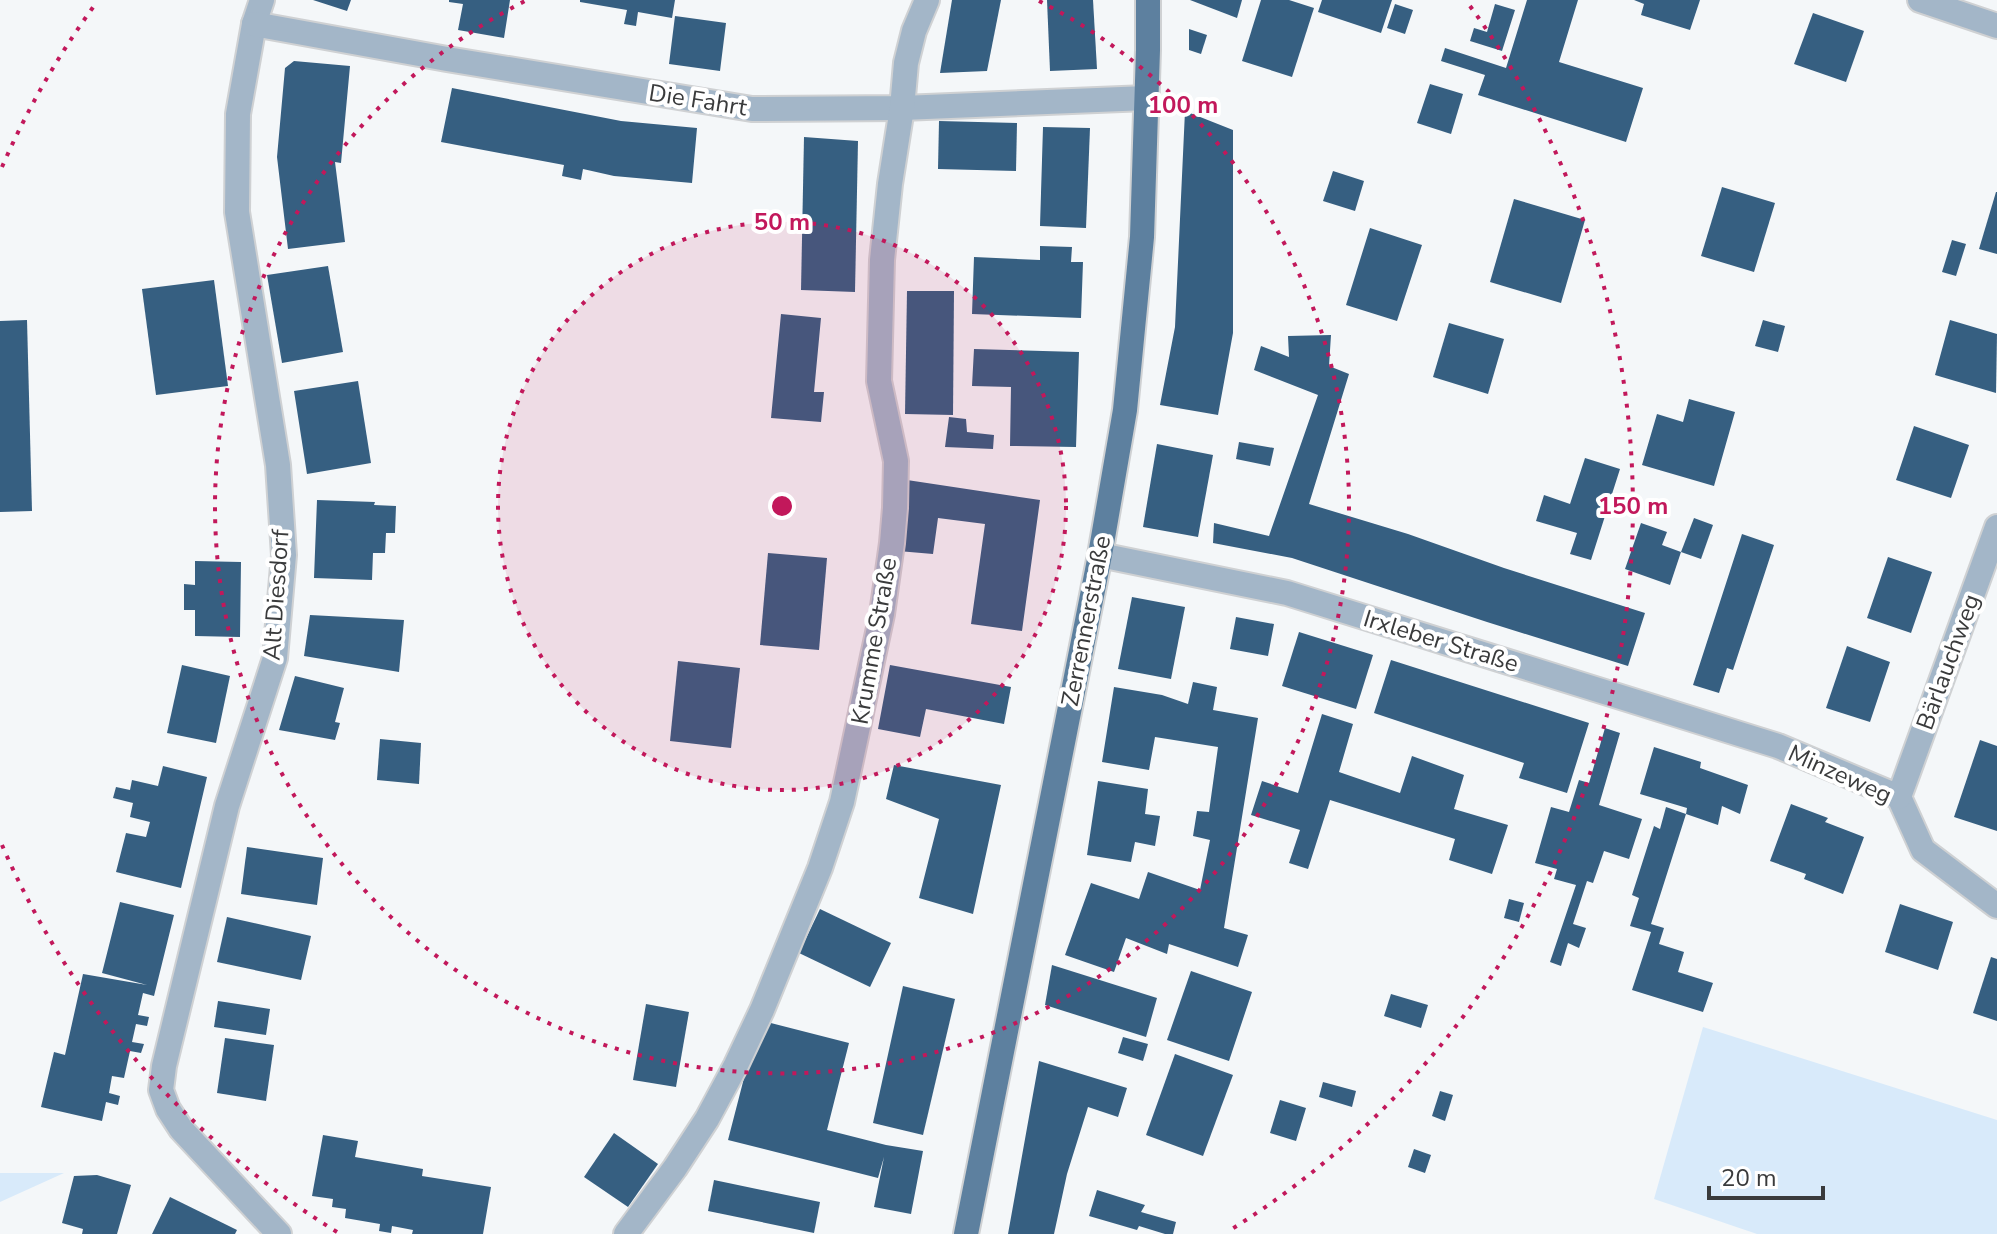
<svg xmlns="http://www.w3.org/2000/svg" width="1997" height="1234" viewBox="0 0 1997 1234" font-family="'Nunito Sans',sans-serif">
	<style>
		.green { fill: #d8eafa }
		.building { fill: #365f81 }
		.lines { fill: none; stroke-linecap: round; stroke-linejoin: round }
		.minor-casing { stroke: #cfd1d3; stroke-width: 28 }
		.major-casing { stroke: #cfd1d3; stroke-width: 28 }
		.minor { stroke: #a3b6c8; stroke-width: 24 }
		.major { stroke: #5d809f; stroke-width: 24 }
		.ring { fill: none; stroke: #c2185b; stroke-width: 4; stroke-dasharray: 4 8 }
		.labels { text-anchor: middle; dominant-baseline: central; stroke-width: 8; stroke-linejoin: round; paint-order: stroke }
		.street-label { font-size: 24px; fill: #3a3b3c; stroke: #fff }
		.centre { fill: #c2185b; stroke: #fff; stroke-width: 4 }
		.ring-label { font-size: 24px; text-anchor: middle; font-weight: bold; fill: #c2185b; stroke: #fff; stroke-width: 8; stroke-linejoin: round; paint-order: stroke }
	</style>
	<rect width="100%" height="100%" fill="#f4f7f9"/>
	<g class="green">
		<path d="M1703,1027L1997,1120V1234H1757L1654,1199Z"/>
		<path d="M0,1173H64L0,1202Z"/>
	</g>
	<g class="building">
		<path d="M313,0H351L347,11Z"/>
		<path d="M449,0H510L504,38L458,30L463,4L449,2Z"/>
		<path d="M580,0H675L672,18L638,12L636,26L624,24L627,10L580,2Z"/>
		<path d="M952,0H1001L987,71L940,73Z"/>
		<path d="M1047,0H1093L1097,69L1050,71Z"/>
		<path d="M1190,0H1242L1237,18Z"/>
		<path d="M1261,0H1289L1314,8L1292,77L1242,61Z"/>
		<path d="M1322,0H1392L1381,33L1318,12Z"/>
		<path d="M1527,0H1578L1559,62L1643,88L1626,142L1478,95L1485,75L1441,61L1445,48L1506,68Z"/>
		<path d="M1634,0H1700L1690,30L1641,15L1644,4Z"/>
		<path d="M1395,4L1413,10L1405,34L1387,28Z"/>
		<path d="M1495,4L1515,10L1502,51L1470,41L1474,28L1487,32Z"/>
		<path d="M1813,13L1864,31L1846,82L1794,64Z"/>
		<path d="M675,16L726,23L720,71L669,64Z"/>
		<path d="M1189,29L1207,35L1201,54L1189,50Z"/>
		<path d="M294,61L350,66L341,163L335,162L345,242L288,249L277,157L285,68Z"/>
		<path d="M1430,84L1463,94L1451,134L1417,123Z"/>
		<path d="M452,88L621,121L697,128L692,183L614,176L583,169L581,180L562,176L564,165L441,142Z"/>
		<path d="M1185,111L1233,130V333L1218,415L1160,405L1175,327Z"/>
		<path d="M939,121L1017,123L1016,171L938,169Z"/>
		<path d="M1043,127L1090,128L1086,228L1040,226Z"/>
		<path d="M804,137L858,141L855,292L801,290Z"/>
		<path d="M1333,171L1364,181L1355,211L1323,201Z"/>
		<path d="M1722,187L1775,203L1754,272L1701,256Z"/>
		<path d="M1996,192H1997V254L1979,249Z"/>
		<path d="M1514,199L1585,220L1561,303L1490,282Z"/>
		<path d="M1370,228L1422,245L1397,321L1346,305Z"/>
		<path d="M1952,240L1966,244L1956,276L1942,272Z"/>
		<path d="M1040,246L1072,247L1071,262H1083L1081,318L972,314L974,257L1040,260Z"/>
		<path d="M328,266L343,352L282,363L267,275Z"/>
		<path d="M214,280L228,386L156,395L142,289Z"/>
		<path d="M907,291H954L953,415L905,414Z"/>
		<path d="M781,314L821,318L814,392H824L821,422L771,418Z"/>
		<path d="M27,320L32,511L0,512V321Z"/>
		<path d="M1763,320L1785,326L1778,352L1755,346Z"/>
		<path d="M1950,320L1997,334L1996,393L1935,375Z"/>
		<path d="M1449,323L1504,339L1488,394L1433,377Z"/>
		<path d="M1331,335L1329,366L1349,374L1309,504L1408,534L1504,568L1645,613L1628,666L1487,622L1292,558L1213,543L1214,523L1269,536L1318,395L1254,370L1261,346L1289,357L1288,336Z"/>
		<path d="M974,349L1079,352L1076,447L1010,446L1011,387L972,386Z"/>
		<path d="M358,381L371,463L307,474L294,391Z"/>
		<path d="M1689,399L1735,412L1714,486L1642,465L1657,414L1683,422Z"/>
		<path d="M949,417L966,419L967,432L994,435L993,449L945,447Z"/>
		<path d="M1914,426L1969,445L1951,498L1896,480Z"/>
		<path d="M1239,442L1274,448L1270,466L1236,459Z"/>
		<path d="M1157,444L1213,455L1198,537L1143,527Z"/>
		<path d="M1585,458L1620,469L1591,560L1570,554L1577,533L1536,521L1544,495L1570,504Z"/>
		<path d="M907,480L1040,500L1022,631L971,624L985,524L938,518L933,554L898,551Z"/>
		<path d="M317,500L375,502L374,505L396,506L395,533H386L385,553H373L372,580L314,578Z"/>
		<path d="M1694,518L1713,525L1701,559L1681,552Z"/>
		<path d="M1641,523L1667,532L1662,545L1681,552L1670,585L1625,569Z"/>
		<path d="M1742,534L1774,545L1733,670L1727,668L1719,693L1693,685Z"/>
		<path d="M768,553L827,558L819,650L760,645Z"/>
		<path d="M1888,557L1932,572L1911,633L1867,618Z"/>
		<path d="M195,561L241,562L240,637L195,636V610H184V584L195,585Z"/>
		<path d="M1132,597L1185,607L1171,679L1118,669Z"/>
		<path d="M310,615L404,620L399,672L304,656Z"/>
		<path d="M1236,617L1274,624L1268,656L1230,649Z"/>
		<path d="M1299,632L1373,655L1356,709L1282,686Z"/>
		<path d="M1847,646L1890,662L1870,722L1826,708Z"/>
		<path d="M1391,660L1589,723L1567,793L1519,778L1524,763L1374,713Z"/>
		<path d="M678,661L740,668L731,748L670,741Z"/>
		<path d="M182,665L230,676L216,743L167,733Z"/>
		<path d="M890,665L1011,687L1004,724L926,709L920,737L878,729Z"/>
		<path d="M295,676L344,688L335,722L340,723L335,740L279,730Z"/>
		<path d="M1193,682L1217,687L1213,710L1258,718L1224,928L1248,935L1238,967L1169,944L1167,954L1126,938L1114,972L1065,955L1091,883L1139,899L1148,872L1200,890L1210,840L1193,836L1197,811L1209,812L1218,747L1155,737L1149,770L1102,762L1114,687L1162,695L1188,704Z"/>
		<path d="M1322,714L1353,724L1339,772L1400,793L1412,756L1464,775L1454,809L1508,825L1492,874L1449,860L1455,839L1330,800L1308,869L1289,863L1300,830L1251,815L1262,781L1298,793Z"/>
		<path d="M1605,728L1620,733L1599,805L1642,819L1629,859L1604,851L1593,883L1587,881L1573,924L1586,928L1579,948L1568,943L1561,966L1550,962L1576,885L1554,879L1557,869L1535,863L1551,807L1569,812L1579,780L1589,783Z"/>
		<path d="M380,739L421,743L419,784L377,780Z"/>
		<path d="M1980,740L1997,746V831L1954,817Z"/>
		<path d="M1654,747L1701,762L1700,768L1748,785L1740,814L1722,806L1718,825L1686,814L1687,808L1640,794Z"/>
		<path d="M894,765L1001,785L973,914L919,898L939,819L886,799Z"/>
		<path d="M163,766L207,777L181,888L116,872L126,833L146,837L150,822L130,817L133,803L113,798L116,787L130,790L132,780L158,786Z"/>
		<path d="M1098,781L1148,789L1145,814L1160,816L1155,846L1135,842L1131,862L1087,855Z"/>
		<path d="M1791,804L1828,818L1825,822L1864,837L1843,894L1804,879L1806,874L1770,861Z"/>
		<path d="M1666,807L1686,814L1651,924L1664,928L1659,944L1684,952L1678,972L1713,983L1703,1012L1632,990L1651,932L1630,926L1639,898L1632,895L1654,826L1660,829Z"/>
		<path d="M247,847L323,858L317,905L241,894Z"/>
		<path d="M1509,899L1524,903L1519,922L1504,918Z"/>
		<path d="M120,902L174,915L154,996L143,993L138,1015L149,1017L147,1026L136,1024L132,1042L144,1044L141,1053L130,1051L124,1078L112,1076L109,1093L120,1096L118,1105L106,1102L102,1121L41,1107L54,1052L65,1055L83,974L147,985L102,973Z"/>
		<path d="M1900,904L1953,922L1938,970L1885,952Z"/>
		<path d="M820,909L891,943L870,987L799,953Z"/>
		<path d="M227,917L311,936L301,980L217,962Z"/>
		<path d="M1991,957L1997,959V1021L1973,1013Z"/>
		<path d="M1052,965L1157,998L1146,1037L1045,1005Z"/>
		<path d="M1191,971L1252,992L1229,1061L1167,1040Z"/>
		<path d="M903,986L955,999L923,1135L873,1123Z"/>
		<path d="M1391,994L1428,1005L1421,1028L1384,1016Z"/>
		<path d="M218,1001L270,1009L266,1035L214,1027Z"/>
		<path d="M646,1004L689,1012L676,1087L633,1080Z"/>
		<path d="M759,1020L849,1043L827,1130L886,1145L923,1151L911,1214L874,1207L884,1157L878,1178L728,1140Z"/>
		<path d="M1123,1037L1148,1044L1143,1061L1118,1053Z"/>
		<path d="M225,1038L274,1045L266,1101L217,1093Z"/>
		<path d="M1175,1054L1233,1075L1203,1156L1146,1135Z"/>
		<path d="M1039,1061L1127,1088L1118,1117L1088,1107L1067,1174L1054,1234H1008Z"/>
		<path d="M1323,1082L1356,1091L1352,1107L1319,1097Z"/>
		<path d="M1440,1091L1453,1095L1445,1121L1432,1116Z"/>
		<path d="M1280,1100L1306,1108L1296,1141L1270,1133Z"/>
		<path d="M614,1133L658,1164L628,1207L584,1177Z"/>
		<path d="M323,1135L358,1141L355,1157L423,1169L422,1176L491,1187L483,1234H412L413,1230L392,1226L391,1233L379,1231L380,1224L345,1218L346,1209L332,1207L333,1199L312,1196Z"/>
		<path d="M1414,1149L1431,1155L1425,1173L1408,1167Z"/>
		<path d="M97,1175L131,1185L117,1234H82L83,1229L62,1223L74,1176Z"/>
		<path d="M714,1180L820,1202L814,1233L708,1211Z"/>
		<path d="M1097,1190L1145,1205L1141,1212L1176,1222L1173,1234H1165L1139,1226L1137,1230L1089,1216Z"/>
		<path d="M170,1197L237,1230L235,1234H152Z"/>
	</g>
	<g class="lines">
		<defs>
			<g id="minor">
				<path d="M262,0L254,24L238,114L237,212L278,465L284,555L275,658L227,806L164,1066L161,1090L168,1109L181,1129L279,1234"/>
				<path d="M1920,0L1997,26"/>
				<path d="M254,24L447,59L752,109L902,108L1147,98"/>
				<path d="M1100,555L1287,593L1778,746L1899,797L1923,850L1997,906"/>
				<path d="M1899,797L1997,527"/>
				<path d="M626,1234L675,1168L707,1119L736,1065L762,1010L820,868L842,802L882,614L892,543L895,508L896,461L879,381L882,260L890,184L902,108L906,63L914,31L927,0"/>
			</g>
			<path id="major" d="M966,1234L1100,555L1125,410L1142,237L1148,50V0"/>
		</defs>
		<use href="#minor" class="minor-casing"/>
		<use href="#major" class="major-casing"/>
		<use href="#minor" class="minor"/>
		<use href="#major" class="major"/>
	</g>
	<circle cx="782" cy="506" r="284" fill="#c2185b" fill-opacity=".12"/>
	<g class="ring">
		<circle cx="782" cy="506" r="284"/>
		<path d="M1039 1A567 567 0 1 1 525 1"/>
		<path d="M337 1232A851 851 0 0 1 2 845M2 167A851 851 0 0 1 94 6M1470 6A851 851 0 0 1 1227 1232"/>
	</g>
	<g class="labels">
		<g class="street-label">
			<text transform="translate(698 100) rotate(9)">Die Fahrt</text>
			<text transform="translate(276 595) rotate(-86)">Alt Diesdorf</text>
			<text transform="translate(1086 621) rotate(-79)">Zerrennerstraße</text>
			<text transform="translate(874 641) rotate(-80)">Krumme Straße</text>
			<text transform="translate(1441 641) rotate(17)">Irxleber Straße</text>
			<text transform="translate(1948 662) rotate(-70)">Bärlauchweg</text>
			<text transform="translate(1840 774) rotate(24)">Minzeweg</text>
		</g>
	</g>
	<circle cx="782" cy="506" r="12" class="centre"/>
	<g class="ring-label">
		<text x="1183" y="113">100 m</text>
		<text x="782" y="230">50 m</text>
		<text x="1633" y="514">150 m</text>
	</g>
	<path d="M1709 1186v12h114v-12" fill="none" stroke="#3a3b3c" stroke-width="4"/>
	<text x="1721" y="1186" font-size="24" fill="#3a3b3c" stroke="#ffffff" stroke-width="6" paint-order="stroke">20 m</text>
</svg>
